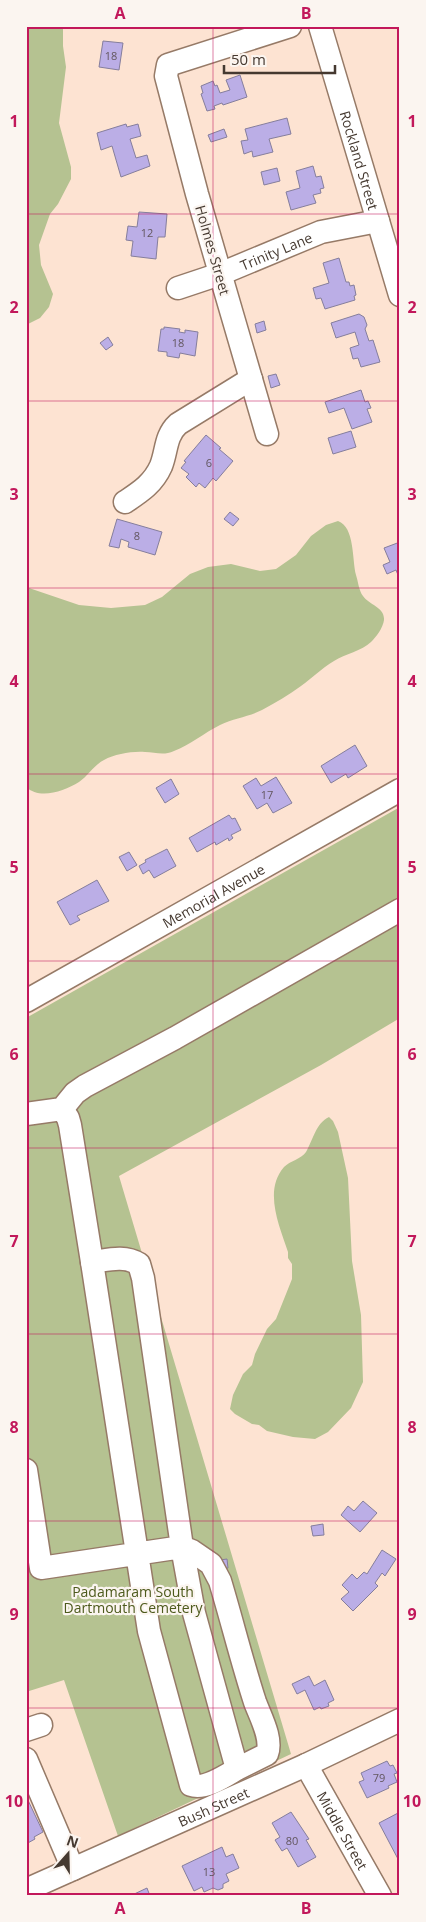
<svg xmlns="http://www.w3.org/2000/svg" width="426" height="1922" viewBox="0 0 426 1922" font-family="'Open Sans',sans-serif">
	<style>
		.green { fill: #b5c291 }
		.building { fill: #bbaee6; stroke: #857e9c }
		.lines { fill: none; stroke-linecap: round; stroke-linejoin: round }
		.minor-casing { stroke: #967a67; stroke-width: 25 }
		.minor { stroke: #fff; stroke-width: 22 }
		.grid { fill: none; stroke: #c2185b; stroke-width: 1; stroke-opacity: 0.55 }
		.labels { text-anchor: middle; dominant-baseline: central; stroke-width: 4.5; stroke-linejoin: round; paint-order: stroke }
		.number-label { font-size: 11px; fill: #62565e }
		.street-label { font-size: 14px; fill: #453930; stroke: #fbf5f0 }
		.park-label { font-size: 14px; fill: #4d5a1c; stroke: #fbf5f0 }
		.neatline { fill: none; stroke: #c2185b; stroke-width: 2 }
		.grid-label { font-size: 16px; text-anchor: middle; font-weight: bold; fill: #c2185b }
	</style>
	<rect width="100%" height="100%" fill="#fde3d2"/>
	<g class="green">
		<path d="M26,26H63V46L66,67L59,123L71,167V179L58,204L50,214L39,245L41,265L53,294L49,307L40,318L26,325Z"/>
		<path d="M338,521C355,527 352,560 356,575C358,581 359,591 363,596C369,605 385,607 384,620C383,628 376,637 371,642C362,651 345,654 334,661C322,668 312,678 301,686C289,695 275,703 262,710C248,717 234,718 220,725C204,733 190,745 174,751C163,756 155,752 145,752C132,751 115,754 104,760C94,765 88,776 79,782C64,791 40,800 26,787V587L79,605L111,608L145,605L162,597L190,574L208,567L231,564L260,571L276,569L296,555L311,536L326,525Z"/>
		<path d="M400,807V1018L321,1065L119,1176L291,1754L118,1836L64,1680L26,1692V1018Z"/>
		<path d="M329,1117L333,1121L338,1132L348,1178L352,1261L361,1315L363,1382L351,1408L328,1432L315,1439L293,1437L267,1431L259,1425L252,1424L235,1414L230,1409L233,1395L243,1374L252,1365L255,1354L267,1329L276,1319L292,1279V1264L288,1258V1252C280,1227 263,1191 284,1167C290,1161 301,1159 306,1152C313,1140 316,1123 329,1117Z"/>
	</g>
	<g class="building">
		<path d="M103,41L123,43L119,70L99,67Z"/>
		<path d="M240,75L247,97L223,105L222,103L214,106L215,109L207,111L201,94L203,93L201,86L213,81L215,86L217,85L220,93L230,90L226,80Z"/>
		<path d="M287,118L291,134L269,139L273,152L253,157L252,151L244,154L241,141L248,140L245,129Z"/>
		<path d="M126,124L127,127L138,124L141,136L130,139L136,158L147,155L150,166L121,177L112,146L101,150L97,133Z"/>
		<path d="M224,129L227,137L211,142L208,135Z"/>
		<path d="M313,166L316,177L321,176L324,188L320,189L321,193L313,195L316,203L291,210L286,192L300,188L296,171Z"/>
		<path d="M277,168L280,181L264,185L261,172Z"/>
		<path d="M139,212L167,214L165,237H158L156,259L131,256L133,241L126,240L128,226L137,227Z"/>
		<path d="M339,258L346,282H349L350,286L354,285L356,295L354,296L355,300L325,309L321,298L316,299L313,288L329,283L323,263Z"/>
		<path d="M359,314L364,317L367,325L365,329L369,341L373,340L380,362L361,367L358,358L353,359L350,348L359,345L355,332L336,338L331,323Z"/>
		<path d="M264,321L266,330L257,333L255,324Z"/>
		<path d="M164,327L180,329L179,332L185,333V330L198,332L195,356L180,353L179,358L167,356V352L158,351L161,329H164Z"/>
		<path d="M108,337L113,345L106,350L100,343Z"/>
		<path d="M276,374L280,385L271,388L268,376Z"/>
		<path d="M361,390L365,402L368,401L371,408L367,409L372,422L352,429L344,408L329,413L325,402Z"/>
		<path d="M351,431L356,447L333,454L328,438Z"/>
		<path d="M206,435L221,448L219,449L233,461L216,481L213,478L205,488L199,483L196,487L186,477L189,474L181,468L186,462L184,461Z"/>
		<path d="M230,512L239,519L233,526L224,519Z"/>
		<path d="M117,519L162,532L155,555L128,547L129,542L121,539L119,548L109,546Z"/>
		<path d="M400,542V580L396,570L387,574L383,565L390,562L384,548Z"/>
		<path d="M355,745L367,766L348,778L346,774L331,783L321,766Z"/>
		<path d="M276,777L292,803L273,813L267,803L257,809L243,786L256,778L261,786Z"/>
		<path d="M171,779L179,794L165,803L156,788Z"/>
		<path d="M229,815L232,819L235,818L241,830L231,835L233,838L229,841L228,838L216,845L215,842L197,852L189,838Z"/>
		<path d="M167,849L176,866L154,878L149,870L143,874L139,866L146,862L145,860Z"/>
		<path d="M129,852L137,865L127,871L119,857Z"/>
		<path d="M97,880L109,901L77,916L80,920L70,925L57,902Z"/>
		<path d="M363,1501L377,1513L360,1532L341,1515L348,1506L354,1511Z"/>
		<path d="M323,1524L324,1535L313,1536L311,1526Z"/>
		<path d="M382,1550L396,1559L385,1576L382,1573L375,1583L378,1586L353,1611L341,1599L349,1592L342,1585L352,1574L357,1579L364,1572L367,1574Z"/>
		<path d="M227,1559L228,1568L215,1570L213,1561Z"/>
		<path d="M309,1676L314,1686L325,1680L334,1700L328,1703L329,1706L321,1709L320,1707L314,1710L305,1690L297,1694L292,1684Z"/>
		<path d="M387,1761L390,1766L393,1765L397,1773L394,1774L397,1782L388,1786L389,1788L367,1798L359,1782L364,1780L361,1773Z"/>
		<path d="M26,1796L43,1832L34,1837L35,1839L26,1844Z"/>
		<path d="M291,1812L309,1839L306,1840L316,1857L298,1867L287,1848L282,1851L275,1840L280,1837L272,1823Z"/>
		<path d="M400,1812V1857L398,1859L379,1823Z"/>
		<path d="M222,1847L226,1857L233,1854L239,1868L226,1874L229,1881L223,1884V1888L218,1890L213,1888L204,1892L202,1887L194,1891L182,1866Z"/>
		<path d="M147,1888L150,1896H130Z"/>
	</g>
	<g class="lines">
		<defs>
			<g id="minor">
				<path id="s1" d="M320,26L400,295"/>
				<path id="s2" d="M178,288L220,274L321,232L378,221"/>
				<path d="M267,434L197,194L166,76L168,65L290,26"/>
				<path d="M125,502C140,492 153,484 161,466C167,451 165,436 178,424L251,379"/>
				<path id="s3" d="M26,1001L400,790"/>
				<path d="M62,1109L68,1118L70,1125L92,1262"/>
				<path d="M26,1114L62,1109L75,1093L85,1086L175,1038L400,910"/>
				<path d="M26,1470L41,1568L182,1547L194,1613L237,1769C225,1776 205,1790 191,1785L149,1631L92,1262C108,1260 124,1255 139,1264L143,1278L182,1547L192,1551L211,1564L220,1581C232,1621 242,1662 255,1702C260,1716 273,1739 267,1754L237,1769"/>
				<path d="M26,1730L41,1725"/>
				<path d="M26,1759L73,1869"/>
				<path id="s4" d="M306,1765L380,1896"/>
				<path id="s5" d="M26,1890L306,1765L400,1720"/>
			</g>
		</defs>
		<use href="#minor" class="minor-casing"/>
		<use href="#minor" class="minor"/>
	</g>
	<path class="grid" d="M213,26V1896M26,214H400M26,401H400M26,588H400M26,774H400M26,961H400M26,1148H400M26,1334H400M26,1521H400M26,1708H400"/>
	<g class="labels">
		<g class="number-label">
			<text x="111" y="55">18</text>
			<text x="147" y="232">12</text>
			<text x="178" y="342">18</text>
			<text x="209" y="462">6</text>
			<text x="137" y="535">8</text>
			<text x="267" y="794">17</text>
			<text x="379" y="1777">79</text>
			<text x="292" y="1840">80</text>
			<text x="209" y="1871">13</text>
		</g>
		<g class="street-label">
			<text stroke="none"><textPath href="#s1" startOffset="140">Rockland Street</textPath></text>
			<text transform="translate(213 250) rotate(74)">Holmes Street</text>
			<text stroke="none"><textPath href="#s2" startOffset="105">Trinity Lane</textPath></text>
			<text stroke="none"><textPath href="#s3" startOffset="215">Memorial Avenue</textPath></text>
			<text stroke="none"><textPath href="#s5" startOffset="205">Bush Street</textPath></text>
			<text stroke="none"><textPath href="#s4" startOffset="75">Middle Street</textPath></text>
		</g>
		<g class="park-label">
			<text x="133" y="1591">Padamaram South<tspan x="133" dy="16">Dartmouth Cemetery</tspan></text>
		</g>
	</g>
	<rect width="426" height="1922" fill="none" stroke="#fbf5f0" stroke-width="55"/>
	<g transform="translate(68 1854) rotate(20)" stroke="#fbf5f0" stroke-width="4" paint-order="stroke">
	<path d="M0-4L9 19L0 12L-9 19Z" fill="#453930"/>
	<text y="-8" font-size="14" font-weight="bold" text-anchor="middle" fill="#453930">N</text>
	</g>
	<path d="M224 65v8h111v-8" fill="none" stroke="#453930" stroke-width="2.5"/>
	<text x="231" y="65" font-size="15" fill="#453930" stroke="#fbf5f0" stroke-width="4" paint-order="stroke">50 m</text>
	<rect x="28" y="28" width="370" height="1866" class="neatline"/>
	<g class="grid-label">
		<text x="120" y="19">A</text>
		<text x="306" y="19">B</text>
		<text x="14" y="127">1</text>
		<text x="412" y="127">1</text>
		<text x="14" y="313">2</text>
		<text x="412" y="313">2</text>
		<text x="14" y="500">3</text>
		<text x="412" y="500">3</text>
		<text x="14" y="687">4</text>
		<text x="412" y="687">4</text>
		<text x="14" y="873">5</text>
		<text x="412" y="873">5</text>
		<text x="14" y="1060">6</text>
		<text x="412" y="1060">6</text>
		<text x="14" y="1247">7</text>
		<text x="412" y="1247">7</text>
		<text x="14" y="1433">8</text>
		<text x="412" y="1433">8</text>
		<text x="14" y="1620">9</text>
		<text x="412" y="1620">9</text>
		<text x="14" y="1807">10</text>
		<text x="412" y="1807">10</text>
		<text x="120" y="1914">A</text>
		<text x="306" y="1914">B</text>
	</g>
</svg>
